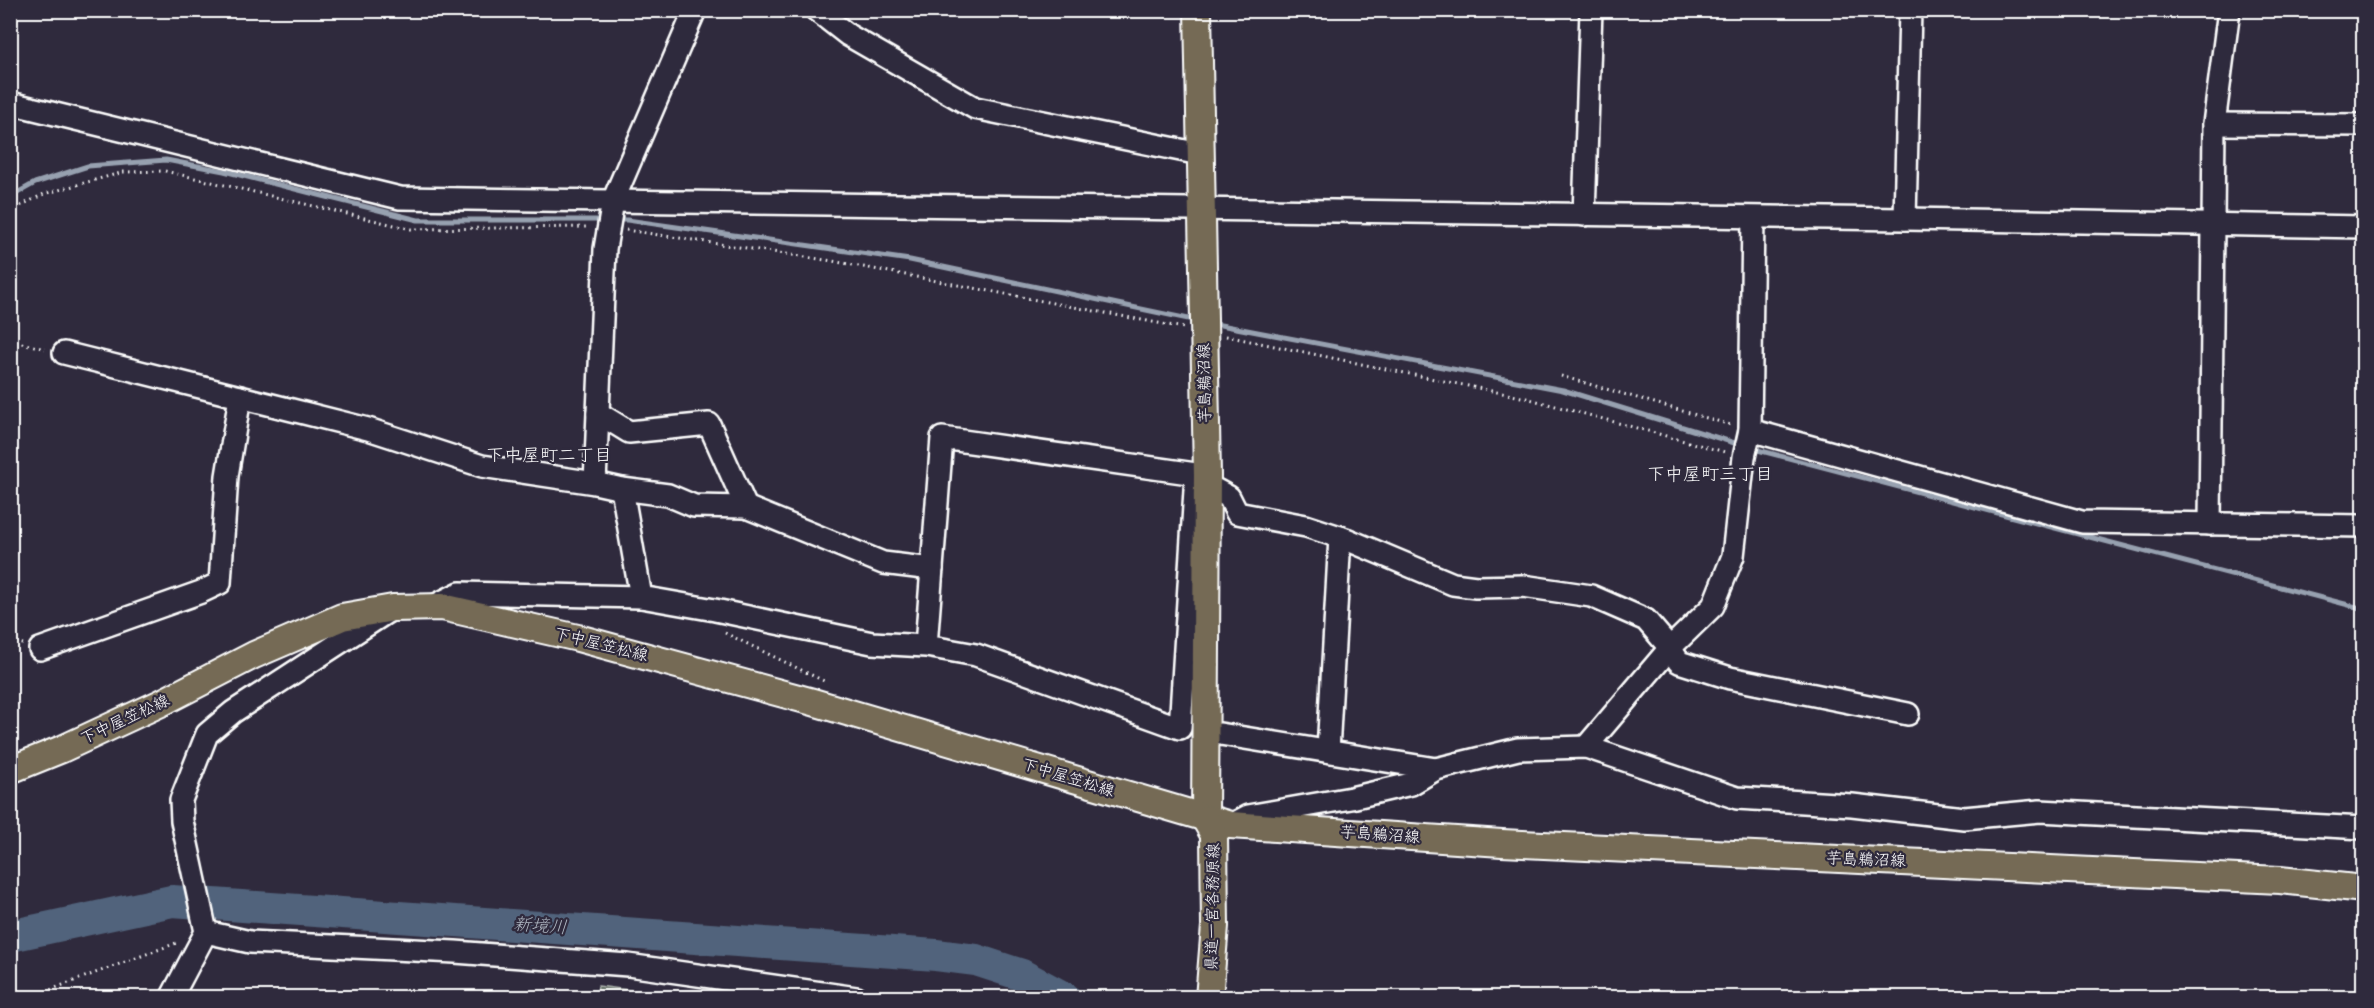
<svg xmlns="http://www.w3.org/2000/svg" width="2374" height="1008" viewBox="0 0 2374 1008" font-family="Kalam,'Klee One',sans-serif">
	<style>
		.garden { fill: #5d695f; stroke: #aeb4af; stroke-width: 1.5 }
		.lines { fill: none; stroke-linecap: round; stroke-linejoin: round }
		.stream { stroke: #97a1b0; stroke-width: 5 }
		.river { stroke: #51637b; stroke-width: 32 }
		.minor-casing { stroke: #fff; stroke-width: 26 }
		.major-casing { stroke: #fff; stroke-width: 30 }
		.path { stroke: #fff; stroke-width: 3; stroke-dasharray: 1.5 4.5; stroke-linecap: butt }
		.minor { stroke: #2f2a3d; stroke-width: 21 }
		.major { stroke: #746b55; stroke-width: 26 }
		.labels { text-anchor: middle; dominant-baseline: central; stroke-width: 4.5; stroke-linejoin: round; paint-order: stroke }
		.street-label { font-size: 16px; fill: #fff; stroke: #2f2a3d }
		.neighbourhood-label { font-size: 18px; fill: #fff; stroke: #2f2a3d }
		.water-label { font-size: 18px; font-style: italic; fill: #b1b9c4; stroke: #2f2a3d }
	</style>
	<rect width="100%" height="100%" fill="#2f2a3d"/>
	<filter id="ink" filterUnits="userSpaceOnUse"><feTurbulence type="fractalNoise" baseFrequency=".0167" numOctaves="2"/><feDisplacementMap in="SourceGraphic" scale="12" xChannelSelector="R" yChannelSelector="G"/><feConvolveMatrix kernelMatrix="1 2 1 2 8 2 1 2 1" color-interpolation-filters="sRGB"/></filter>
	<g filter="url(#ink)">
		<path class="garden" d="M598,986L681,997H596Z"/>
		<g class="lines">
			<g class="stream">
				<path d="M10,197L35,183L88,166L166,160L224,171L418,220H604"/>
				<path d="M613,220H627L910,260L1198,321"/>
				<path d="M1210,323L1563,390L1741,445"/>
				<path d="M1750,448L2364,609"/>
			</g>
			<path class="river" d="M10,936L172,901L936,955L976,960L1022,975L1065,998"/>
			<defs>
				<g id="minor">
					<path d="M816,10L848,35L975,108L1200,154"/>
					<path d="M10,103L400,198L1905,219L2364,227"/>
					<path d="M2214,124L2364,125"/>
					<path d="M1584,215L1591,10"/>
					<path d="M1905,219L1910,10"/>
					<path d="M64,353L368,429L482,466L595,483L622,489L641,597L715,610L872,643L926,646L976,655L1180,728L1196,474L942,438L926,646"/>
					<path d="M598,413L629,432L709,424L746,507"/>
					<path d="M1750,430L2082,522L2364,526"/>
					<path d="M595,483L605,249L613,201L695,10"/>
					<path d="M1207,485L1229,497L1237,513L1306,526L1346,539L1453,584L1476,587L1523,586L1591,596L1646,620L1670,648L1679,662L1730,678L1908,714"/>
					<path d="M622,489L668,495L694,506L746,507L883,563L932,569"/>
					<path d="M2210,524L2214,124L2229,10"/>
					<path d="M430,608L460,593L641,597"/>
					<path d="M40,649L201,592L220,583L227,476L240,397"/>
					<path d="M1220,734L1436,769"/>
					<path d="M1586,747L1670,648L1713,606L1733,556L1744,457L1750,430L1753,218"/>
					<path d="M1328,751L1340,537"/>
					<path d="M1233,824L1248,816L1351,798L1411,784L1436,769L1518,749L1586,747L1737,798L1852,805L1964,818L2040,811L2364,828"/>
					<path d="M206,932L250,942L455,952L628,965L857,998"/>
					<path d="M171,998L206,932L182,821L181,800L207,734L233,712L390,610"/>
				</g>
				<g id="major">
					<path d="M1198,10L1207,475L1205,819"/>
					<path d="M10,770L62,749L161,703L254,655L342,617L393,608L442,607L578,638L813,702L1230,825L1502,843L2280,880L2364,889"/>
					<path d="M1205,819L1214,835L1215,926L1209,998"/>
				</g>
			</defs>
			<use href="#minor" class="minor-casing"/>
			<use href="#major" class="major-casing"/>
			<g class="path">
				<path d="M10,211L44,194L124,172L165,171L411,229L590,227"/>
				<path d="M626,230L832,261L1184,328"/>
				<path d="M1226,336L1526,398L1725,452"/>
				<path d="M10,340L45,349"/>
				<path d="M1561,376L1731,425"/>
				<path d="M725,633L824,681"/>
				<path d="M10,641L23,644"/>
				<path d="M28,998L179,942"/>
			</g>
			<use href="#minor" class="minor"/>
			<use href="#major" class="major"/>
		</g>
	</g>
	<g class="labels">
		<g class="street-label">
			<text transform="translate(1205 383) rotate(-91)">芋島鵜沼線</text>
			<text transform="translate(601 645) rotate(14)">下中屋笠松線</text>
			<text transform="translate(125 720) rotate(-25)">下中屋笠松線</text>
			<text transform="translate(1068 778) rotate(17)">下中屋笠松線</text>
			<text transform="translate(1380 835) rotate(4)">芋島鵜沼線</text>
			<text transform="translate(1866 860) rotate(2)">芋島鵜沼線</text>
			<text transform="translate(1213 907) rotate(-89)">県道一宮各務原線</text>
		</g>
		<g class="neighbourhood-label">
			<text x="549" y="456">下中屋町二丁目</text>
			<text x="1710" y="475">下中屋町三丁目</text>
		</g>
		<g class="water-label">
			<text transform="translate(540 927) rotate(4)">新境川</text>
		</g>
	</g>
	<rect width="2374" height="1008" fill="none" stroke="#2f2a3d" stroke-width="36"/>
	<rect x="18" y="18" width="2338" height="972" fill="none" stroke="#fff" stroke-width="2" filter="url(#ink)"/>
</svg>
